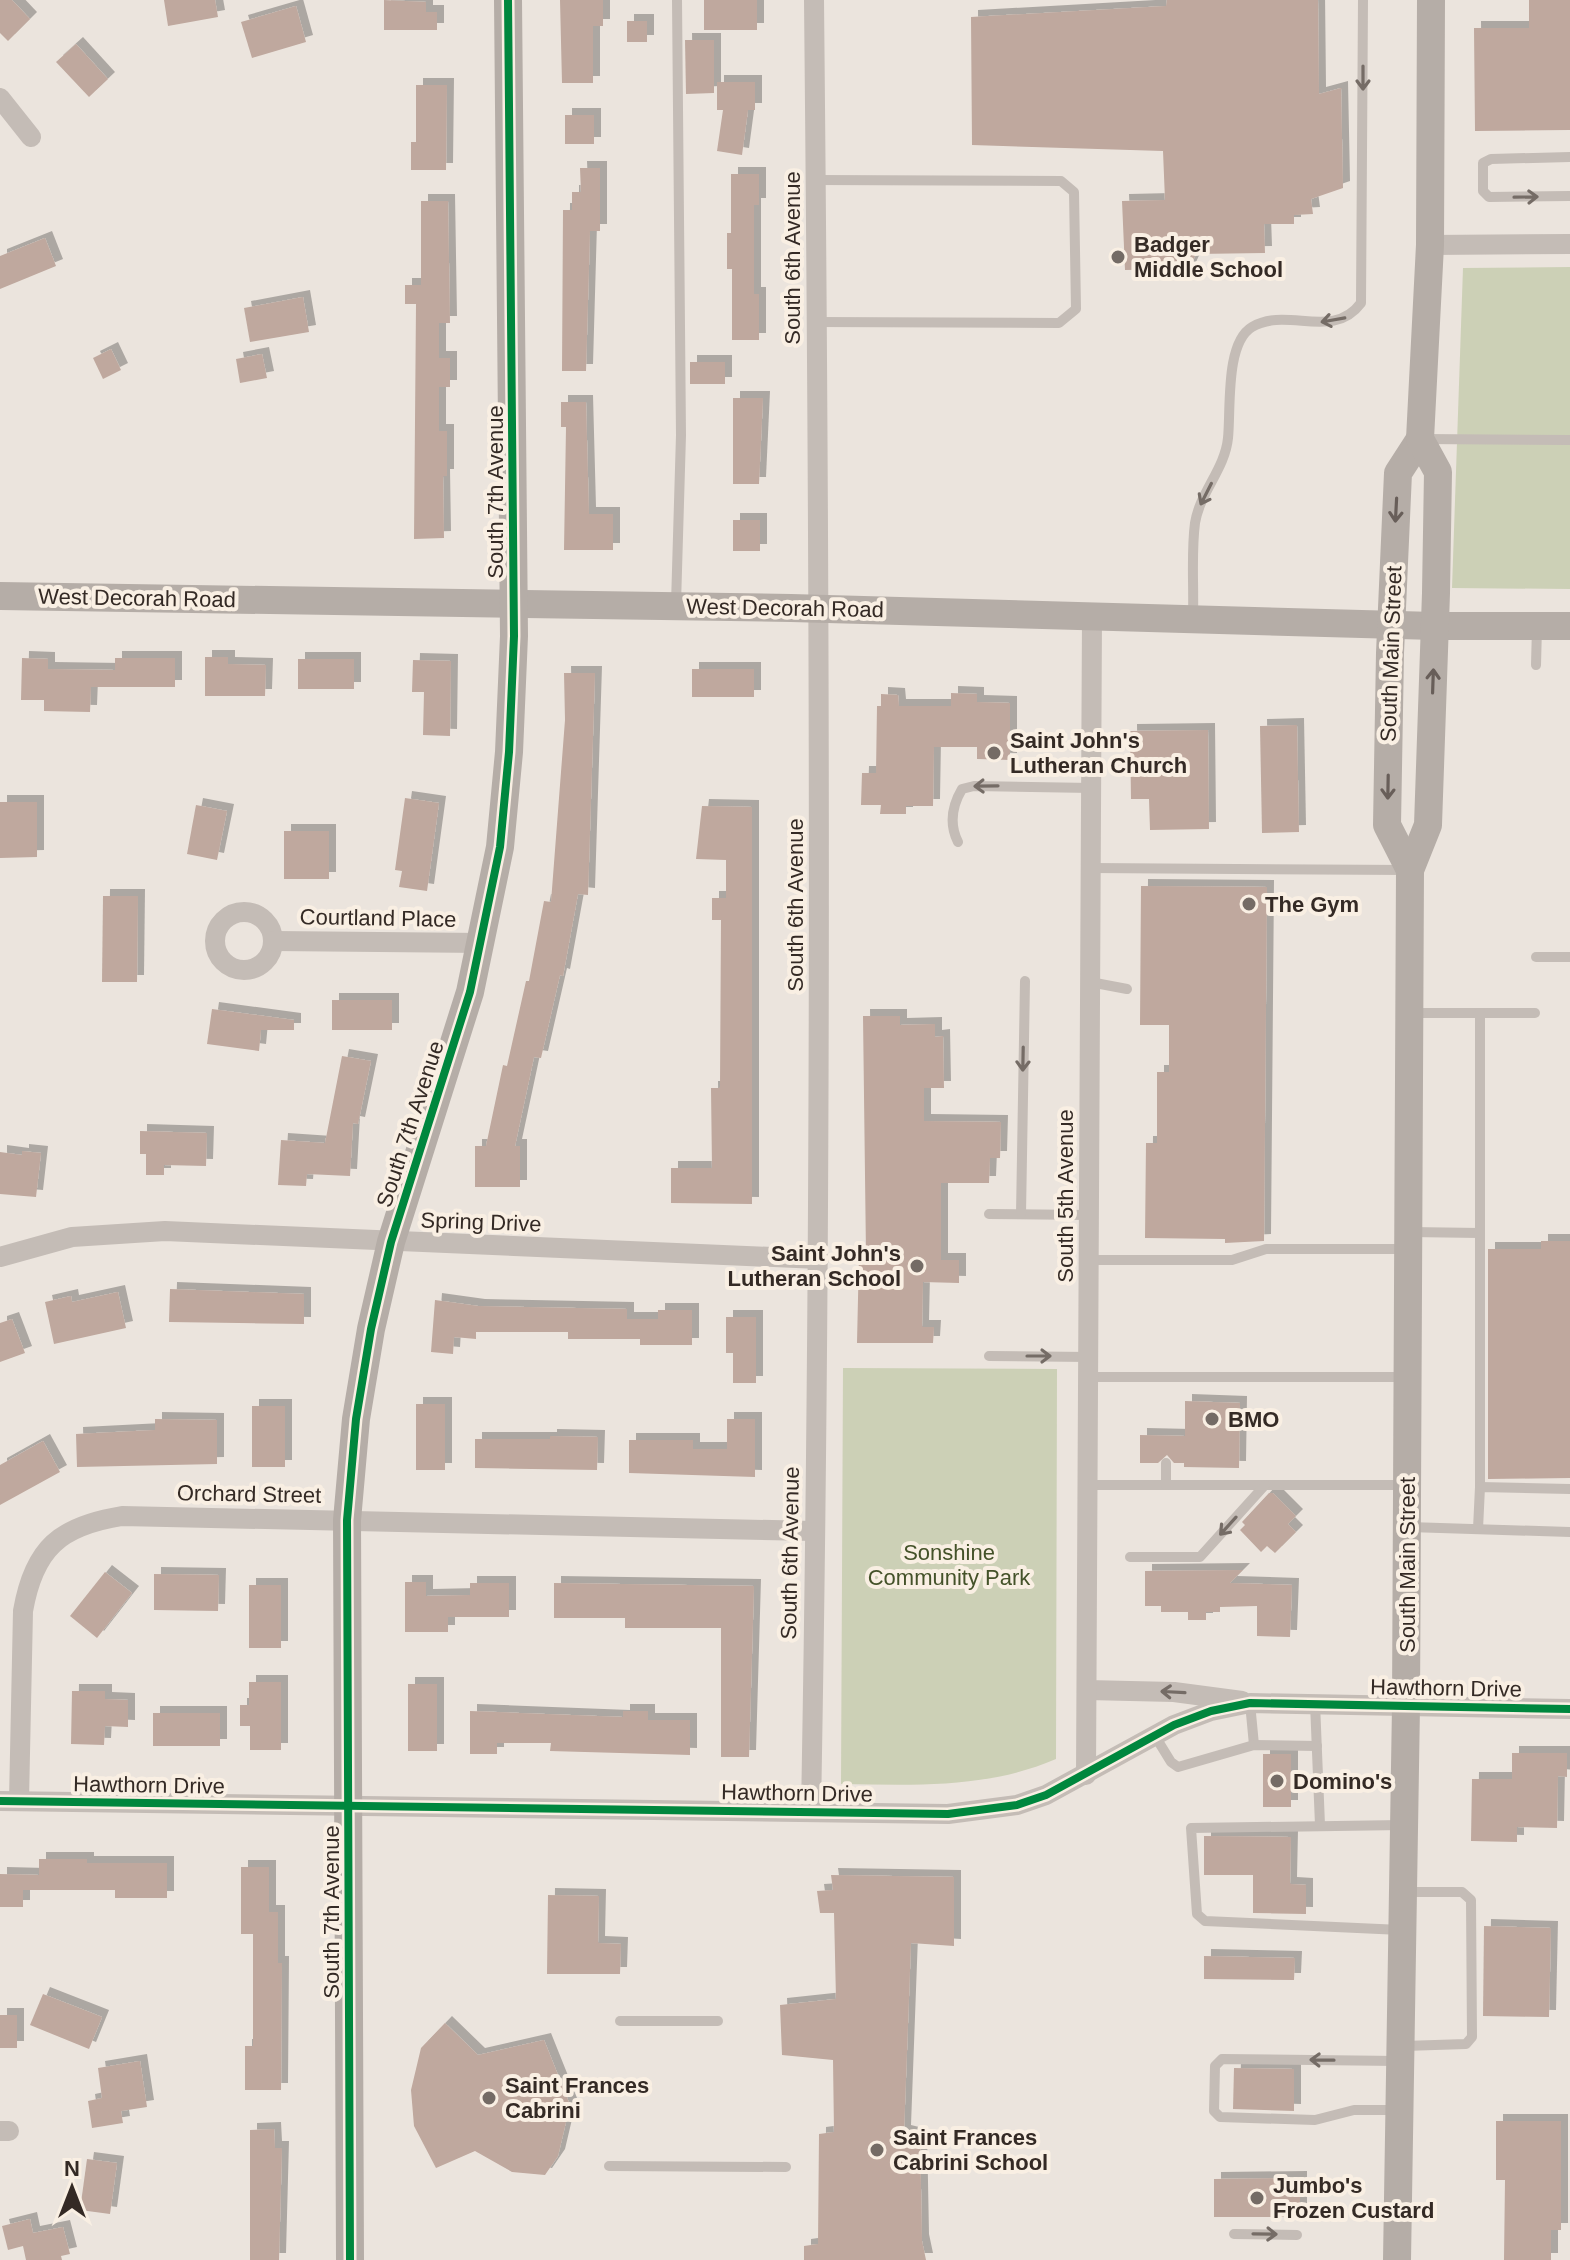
<svg xmlns="http://www.w3.org/2000/svg" width="1570" height="2260" viewBox="0 0 1570 2260" font-family="Helvetica,sans-serif">
	<style>
		.green { fill: #ccd0b6 }
		.building { fill: #bfa89e; filter: url(#shadow) }
		.lines { fill: none; stroke-linecap: round; stroke-linejoin: round }
		.lane { stroke: #c4bcb6; stroke-width: 10 }
		.street { stroke: #c4bcb6; stroke-width: 20 }
		.secondary { stroke: #b5ada7; stroke-width: 28 }
		.cycleway-casing { stroke: #f9efe3; stroke-width: 13 }
		.cycleway { stroke: #00873e; stroke-width: 8 }
		.oneway { stroke: #756c66 }
		.oneway2 { stroke: #685e59 }
		.poi-dot { fill: #746b65; stroke: #f9efe3; stroke-width: 3 }
		.labels { text-anchor: middle; dominant-baseline: central; stroke-width: 8; stroke-linejoin: round; paint-order: stroke }
		.poi-label { font-size: 22px; font-weight: bold; fill: #342a25; stroke: #f9efe3; text-anchor: start }
		.street-label { font-size: 22px; fill: #342a25; stroke: #f9efe3 }
		.park-label { font-size: 22px; fill: #445229; stroke: #f9efe3 }
	</style>
	<defs>
		<filter id="shadow"><feDropShadow dx="7" dy="-7" stdDeviation="0" flood-color="#0004"/></filter>
	</defs>
	<rect width="100%" height="100%" fill="#ebe4dd"/>
	<g class="green">
		<path d="M1570,267V589L1452,588L1463,268Z"/>
		<path d="M843,1368L1057,1369L1056,1759C986,1789 915,1785 841,1784Z"/>
	</g>
	<g class="building">
		<path d="M0,0H12L30,19L8,41L0,33Z"/>
		<path d="M164,0H215L218,17L168,26Z"/>
		<path d="M384,0L426,2V12H437V30H384Z"/>
		<path d="M560,0H603V26H593V83H562Z"/>
		<rect x="704" y="0" width="53" height="30"/>
		<path d="M1167,0H1318L1319,94L1341,88L1343,188L1311,199L1313,214L1294,215V224H1264L1265,253L1196,254L1189,269L1125,270L1122,201L1165,200L1163,151L972,145L971,17L1166,6Z"/>
		<path d="M1529,0H1570V130L1475,131L1474,28H1529Z"/>
		<path d="M296,6L306,42L252,58L241,22Z"/>
		<rect x="627" y="21" width="20" height="21"/>
		<path d="M685,40H714V93L686,94Z"/>
		<path d="M76,44L108,79L89,97L56,62Z"/>
		<path d="M717,82H755V110H748L742,155L717,151L723,110H717Z"/>
		<path d="M416,85H447L446,170H411V142H416Z"/>
		<rect x="565" y="115" width="29" height="29"/>
		<path d="M580,168H600V231H590L586,371H562L563,210H572V192H581Z"/>
		<path d="M731,174H759V205H754V294H759V340H732V269H727V233H731Z"/>
		<path d="M421,201H448L450,323H439V358H450V387H439V431H447V476H443L444,538L414,539L416,304H405V285H421Z"/>
		<path d="M45,238L56,266L0,289V256Z"/>
		<path d="M303,297L309,332L250,342L244,308Z"/>
		<path d="M111,349L121,370L103,379L93,358Z"/>
		<path d="M262,354L267,378L240,383L236,359Z"/>
		<rect x="690" y="362" width="35" height="22"/>
		<path d="M733,398H763L759,484H733Z"/>
		<path d="M561,402H586L589,514H613V550H564L566,427H561Z"/>
		<rect x="733" y="520" width="27" height="31"/>
		<path d="M205,657H228V664L266,665L265,696H205Z"/>
		<path d="M22,658L48,659V669L115,670V658H175V687H91L90,712L44,711V700H21Z"/>
		<rect x="298" y="659" width="56" height="30"/>
		<path d="M413,660L451,661L450,736L423,735L424,692H412Z"/>
		<rect x="692" y="669" width="62" height="28"/>
		<path d="M564,673H595L588,895L578,894L563,976L560,975L541,1058L534,1057L515,1146H520V1187H475V1146H486L503,1065L507,1066L526,981H529L544,901L551,902L565,720Z"/>
		<path d="M951,693L977,694V702L1010,703V760L977,759V747H934L933,806H906V814H880L881,805H861L862,773H876L877,706H881V694L898,695L899,706H951Z"/>
		<path d="M1297,725L1299,832L1262,833L1260,726Z"/>
		<path d="M1208,730L1209,829L1150,830L1149,799H1131L1130,731Z"/>
		<path d="M405,798L439,803L427,891L399,887L402,871L395,870Z"/>
		<path d="M0,802H37V857L0,858Z"/>
		<path d="M196,805L227,811L217,860L187,854Z"/>
		<path d="M702,806L752,807V1204L671,1203V1168H712L711,1088H720L721,920H712V898H726V860L696,859Z"/>
		<rect x="284" y="831" width="45" height="48"/>
		<path d="M1141,886L1267,887L1264,1241L1225,1243V1239L1145,1238L1146,1143H1157V1072H1169V1025H1140Z"/>
		<path d="M103,896H138L137,982H102Z"/>
		<rect x="332" y="1000" width="60" height="30"/>
		<path d="M212,1009L294,1020V1030H261L259,1051L207,1044Z"/>
		<path d="M863,1016H900V1025L935,1024V1037L943,1036L944,1088H924V1121L1001,1122L1000,1158H990L989,1183H941V1260H959V1283L923,1282L922,1327H934L933,1343H857L859,1254L866,1255Z"/>
		<path d="M342,1056L371,1061L358,1124L353,1123L350,1176L307,1174L306,1186L278,1185L281,1140L325,1143Z"/>
		<path d="M140,1131L207,1133L206,1166L164,1165V1175H146V1154H140Z"/>
		<path d="M22,1151L41,1153L36,1197L0,1194V1152L22,1155Z"/>
		<path d="M1541,1241H1570V1478L1488,1479V1249H1541Z"/>
		<path d="M170,1289L304,1294V1324L169,1322Z"/>
		<path d="M118,1292L126,1328L54,1344L45,1302L71,1296L72,1302Z"/>
		<path d="M435,1300L478,1306L627,1309V1319H658V1310H692V1345H640V1339H568V1332H476V1339L454,1337L453,1354L431,1352Z"/>
		<path d="M726,1317H756V1383H733V1353H726Z"/>
		<path d="M12,1319L25,1353L0,1362V1323Z"/>
		<path d="M1185,1401L1240,1403L1239,1468L1184,1467V1463H1174L1167,1455L1158,1463H1140V1435L1185,1436Z"/>
		<rect x="416" y="1404" width="29" height="66"/>
		<rect x="252" y="1406" width="33" height="61"/>
		<path d="M155,1419L217,1420V1464L77,1467L76,1434L155,1430Z"/>
		<path d="M727,1419H755V1477L629,1473V1440H693V1449H727Z"/>
		<path d="M550,1436L598,1437L597,1470L475,1468V1439H550Z"/>
		<path d="M43,1441L60,1472L0,1505V1465Z"/>
		<path d="M1269,1493H1273L1296,1516L1288,1524L1296,1532L1275,1553L1267,1546L1261,1552L1240,1530L1245,1525L1242,1522Z"/>
		<path d="M1243,1570L1230,1583L1292,1585L1290,1637L1257,1636V1606L1220,1607V1612H1206V1620H1188V1612H1161V1606H1145V1571Z"/>
		<path d="M105,1572L132,1593L97,1638L70,1616Z"/>
		<path d="M154,1574L219,1575L218,1611L154,1610Z"/>
		<path d="M405,1582H426V1596L470,1595V1583H509V1617H448V1632H405Z"/>
		<path d="M554,1583L754,1586L749,1757H721V1628H625V1618H554Z"/>
		<rect x="249" y="1585" width="32" height="63"/>
		<path d="M249,1682H281V1750H250V1726H240V1705H249Z"/>
		<rect x="408" y="1684" width="29" height="67"/>
		<path d="M72,1691H105V1699L128,1700V1727L105,1726L104,1745L71,1744Z"/>
		<path d="M470,1711L623,1717V1711H648V1720H690V1755L550,1751L551,1743H497V1754H470Z"/>
		<rect x="153" y="1713" width="67" height="33"/>
		<path d="M1512,1753H1567V1777L1558,1776L1557,1828L1517,1827V1842L1471,1841L1472,1779H1512Z"/>
		<rect x="1263" y="1754" width="28" height="53"/>
		<path d="M1204,1836L1291,1837L1290,1884L1306,1885V1914L1253,1913V1875H1204Z"/>
		<path d="M39,1859H87V1863H167V1898H115V1890H23V1907H0V1874L39,1875Z"/>
		<path d="M241,1867H269V1912H278V1963H282L281,2090H245V2046H253V1934H241Z"/>
		<path d="M831,1875L954,1877V1946L911,1943L904,2132L920,2136L922,2241L926,2260H804V2246L818,2244L819,2134L834,2132L833,2060L782,2055L780,2005L836,1999L834,1913H820L817,1891L833,1890Z"/>
		<path d="M548,1895L599,1896L598,1943L621,1944L620,1974H547Z"/>
		<path d="M1484,1926L1551,1928L1549,2017L1483,2016Z"/>
		<path d="M1204,1956L1295,1958L1294,1980L1204,1979Z"/>
		<path d="M43,1994L102,2017L89,2049L30,2025Z"/>
		<rect x="0" y="2015" width="17" height="33"/>
		<path d="M445,2023L478,2055L544,2040L570,2105L558,2156L545,2175L512,2172L475,2151L436,2168L414,2126L411,2090L421,2048Z"/>
		<path d="M140,2061L147,2107L121,2111L123,2123L92,2128L88,2101L102,2098L98,2068Z"/>
		<path d="M1234,2068L1294,2069V2111L1233,2109Z"/>
		<path d="M1496,2121H1561V2230H1551V2260H1504L1505,2180H1496Z"/>
		<path d="M274,2129L275,2148H282L279,2260H250V2130Z"/>
		<path d="M87,2159L117,2163L110,2214L80,2210Z"/>
		<path d="M1300,2178V2217H1214V2179Z"/>
		<path d="M30,2219L33,2233L63,2227L70,2254L61,2256L62,2260H26L23,2246L8,2250L2,2226Z"/>
	</g>
	<g class="lines">
		<g class="lane">
			<path d="M1570,157L1491,159L1483,163V191L1489,197L1570,196"/>
			<path d="M816,180L1061,181L1074,192L1076,309L1059,323L817,322"/>
			<path d="M1422,439L1570,440"/>
			<path d="M676,604L681,435L677,0"/>
			<path d="M1193,616C1194,585 1191,553 1195,523C1200,492 1225,469 1228,438C1231,409 1225,343 1252,327C1287,306 1333,341 1361,303L1363,0"/>
			<path d="M1536,665L1537,627"/>
			<path d="M958,842C949,824 952,806 962,789L974,786L1092,788"/>
			<path d="M1091,868L1408,870"/>
			<path d="M1536,957H1570"/>
			<path d="M1090,982L1127,989"/>
			<path d="M1411,1013H1535"/>
			<path d="M989,1214L1089,1215"/>
			<path d="M1021,1214L1025,981"/>
			<path d="M1410,1232L1480,1233"/>
			<path d="M1089,1260H1232L1266,1249H1406"/>
			<path d="M989,1356L1089,1357"/>
			<path d="M1089,1377H1405"/>
			<path d="M1088,1485H1405"/>
			<path d="M1166,1485V1463"/>
			<path d="M1480,1487V1013"/>
			<path d="M1409,1527L1570,1532"/>
			<path d="M1478,1529L1480,1487L1570,1489"/>
			<path d="M1130,1557H1200L1265,1485"/>
			<path d="M1250,1703L1254,1745"/>
			<path d="M1315,1703L1320,1825"/>
			<path d="M1155,1736L1171,1762L1178,1767L1254,1745L1317,1746"/>
			<path d="M1401,1930L1205,1921L1197,1914L1191,1828L1402,1825"/>
			<path d="M620,2021H718"/>
			<path d="M1404,2046L1466,2044L1472,2037L1471,1900L1462,1892H1405"/>
			<path d="M1398,2110H1354L1315,2120L1220,2117L1214,2111L1215,2066L1222,2059L1398,2061"/>
			<path d="M609,2166L786,2167"/>
			<path d="M1234,2234L1297,2235"/>
		</g>
		<g class="street">
			<path d="M0,98L31,137"/>
			<path d="M1430,245L1570,244"/>
			<circle cx="244" cy="941" r="29"/>
			<path d="M274,941L483,943"/>
			<path d="M0,1257L72,1237L165,1231L819,1259"/>
			<path d="M1087,1690L1174,1692L1242,1701"/>
			<path d="M1086,1775L1092,617"/>
			<path d="M0,1801L948,1814L1017,1805L1046,1795L1174,1725L1211,1711L1250,1703L1570,1709"/>
			<path d="M19,1801L23,1611C34,1548 60,1526 122,1516L814,1531"/>
			<path d="M811,1811C822,1207 820,604 814,0"/>
			<path d="M0,2131H9"/>
		</g>
		<g class="secondary">
			<path d="M0,596L791,608L1435,626H1570"/>
			<path d="M1410,870L1387,825L1390,653L1398,473L1420,439"/>
			<path d="M350,2260L347,1520L356,1419L371,1329L391,1242L470,992L500,847L509,752L514,636L508,0"/>
			<path d="M1397,2260L1406,1706L1410,870L1428,825L1436,593L1438,472L1420,439L1430,245L1431,0"/>
		</g>
		<defs>
			<g id="cycleway">
				<path d="M0,1801L948,1814L1017,1805L1046,1795L1174,1725L1211,1711L1250,1703L1570,1709"/>
				<path d="M350,2260L347,1520L356,1419L371,1329L391,1242L470,992L500,847L509,752L514,636L508,0"/>
			</g>
		</defs>
		<use href="#cycleway" class="cycleway-casing"/>
		<use href="#cycleway" class="cycleway"/>
	</g>
	<defs><path id="oneway-shaft" d="M-6 0H5M1.5-3L5.5 0L1.5 3" fill="none" stroke-width="1.6" stroke-linecap="round" stroke-linejoin="round" transform="scale(2)"/></defs>
	<g class="oneway">
		<use href="#oneway-shaft" transform="translate(1363 78) rotate(90)"/>
		<use href="#oneway-shaft" transform="translate(1526 197) rotate(-1)"/>
		<use href="#oneway-shaft" transform="translate(1333 320) rotate(170)"/>
		<use href="#oneway-shaft" transform="translate(1206 494) rotate(117)"/>
		<use href="#oneway-shaft" transform="translate(986 786) rotate(179)"/>
		<use href="#oneway-shaft" transform="translate(1023 1059) rotate(91)"/>
		<use href="#oneway-shaft" transform="translate(1039 1356)"/>
		<use href="#oneway-shaft" transform="translate(1228 1526) rotate(132)"/>
		<use href="#oneway-shaft" transform="translate(1173 1692) rotate(-177)"/>
		<use href="#oneway-shaft" transform="translate(1322 2060) rotate(-179)"/>
		<use href="#oneway-shaft" transform="translate(1265 2234) rotate(1)"/>
	</g>
	<g class="oneway2">
		<use href="#oneway-shaft" transform="translate(1396 510) rotate(93)"/>
		<use href="#oneway-shaft" transform="translate(1433 681) rotate(-88)"/>
		<use href="#oneway-shaft" transform="translate(1388 787) rotate(91)"/>
	</g>
	<g class="poi-dot">
		<circle cx="1118" cy="257" r="8"/>
		<circle cx="994" cy="753" r="8"/>
		<circle cx="1249" cy="904" r="8"/>
		<circle cx="917" cy="1266" r="8"/>
		<circle cx="1212" cy="1419" r="8"/>
		<circle cx="1277" cy="1781" r="8"/>
		<circle cx="489" cy="2098" r="8"/>
		<circle cx="877" cy="2150" r="8"/>
		<circle cx="1257" cy="2198" r="8"/>
	</g>
	<g class="labels">
		<g class="poi-label">
			<text x="1134" y="244">Badger<tspan x="1134" dy="25">Middle School</tspan></text>
			<text x="1010" y="740">Saint John's<tspan x="1010" dy="25">Lutheran Church</tspan></text>
			<text x="1265" y="904">The Gym</text>
			<text x="901" y="1253" text-anchor="end">Saint John's<tspan x="901" dy="25">Lutheran School</tspan></text>
			<text x="1228" y="1419">BMO</text>
			<text x="1293" y="1781">Domino's</text>
			<text x="505" y="2085">Saint Frances<tspan x="505" dy="25">Cabrini</tspan></text>
			<text x="893" y="2137">Saint Frances<tspan x="893" dy="25">Cabrini School</tspan></text>
			<text x="1273" y="2185">Jumbo's<tspan x="1273" dy="25">Frozen Custard</tspan></text>
		</g>
		<g class="street-label">
			<text transform="translate(792 258) rotate(-90)">South 6th Avenue</text>
			<text transform="translate(495 492) rotate(-90)">South 7th Avenue</text>
			<text transform="translate(137 598) rotate(1)">West Decorah Road</text>
			<text transform="translate(785 608) rotate(1)">West Decorah Road</text>
			<text transform="translate(1391 654) rotate(-88)">South Main Street</text>
			<text transform="translate(795 905) rotate(-90)">South 6th Avenue</text>
			<text transform="translate(378 918) rotate(1)">Courtland Place</text>
			<text transform="translate(410 1124) rotate(-72)">South 7th Avenue</text>
			<text transform="translate(1065 1196) rotate(-90)">South 5th Avenue</text>
			<text transform="translate(481 1222) rotate(2)">Spring Drive</text>
			<text transform="translate(249 1494) rotate(1)">Orchard Street</text>
			<text transform="translate(790 1553) rotate(-89)">South 6th Avenue</text>
			<text transform="translate(1407 1565) rotate(-90)">South Main Street</text>
			<text transform="translate(1446 1688) rotate(1)">Hawthorn Drive</text>
			<text transform="translate(149 1785) rotate(1)">Hawthorn Drive</text>
			<text transform="translate(797 1793) rotate(1)">Hawthorn Drive</text>
			<text transform="translate(331 1912) rotate(-90)">South 7th Avenue</text>
		</g>
		<g class="park-label">
			<text x="949" y="1552">Sonshine<tspan x="949" dy="25">Community Park</tspan></text>
		</g>
	</g>
	<g transform="translate(72 2188)" stroke="#f9efe3" stroke-width="6" paint-order="stroke">
	<path d="M0-6L14 30L0 20L-14 30Z" fill="#342a25"/>
	<text y="-12" font-size="22" font-weight="bold" text-anchor="middle" fill="#342a25">N</text>
	</g>
</svg>
